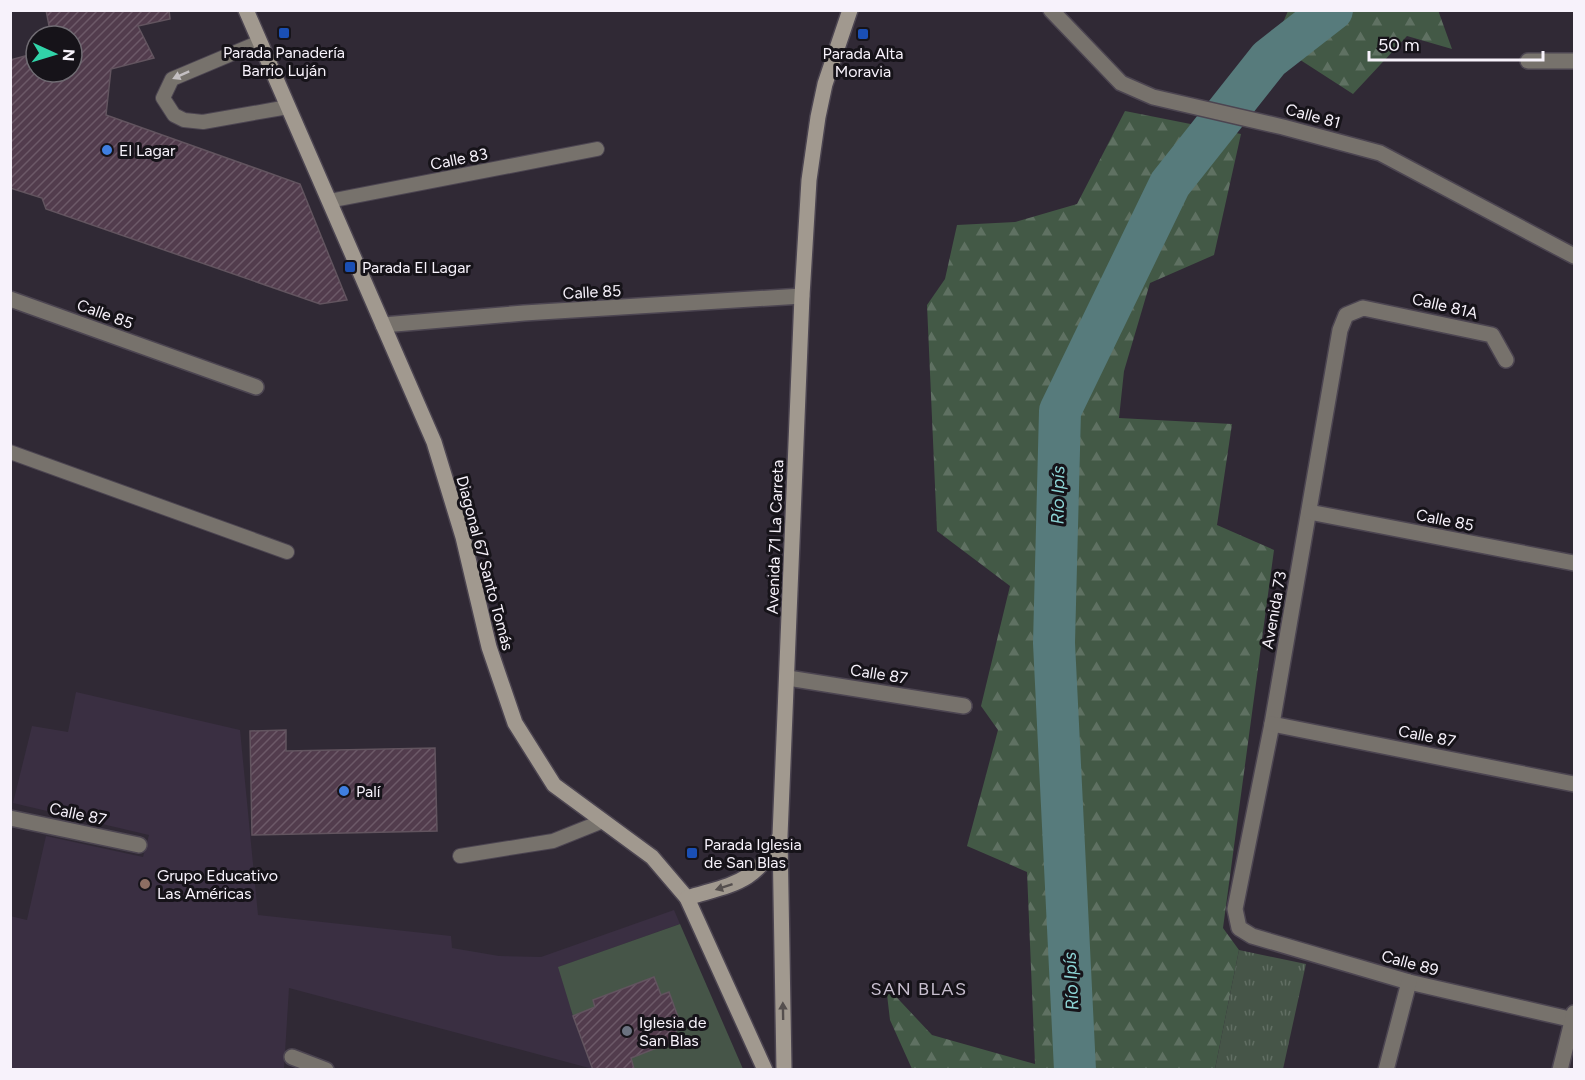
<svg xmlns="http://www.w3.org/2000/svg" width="1585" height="1080" viewBox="0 0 1585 1080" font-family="Figtree,sans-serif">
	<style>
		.built { fill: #3a2f42 }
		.forest { fill: url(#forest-firs) }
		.park { fill: url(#park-tufts) }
		.garden { fill: #465548 }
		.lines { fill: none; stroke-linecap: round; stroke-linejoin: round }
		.river { stroke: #577b7c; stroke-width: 42 }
		.building { fill: url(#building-hatch); stroke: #62545f; stroke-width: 1.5 }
		.lane-casing { stroke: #4c4551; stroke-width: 16 }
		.street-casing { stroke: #4c4551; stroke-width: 18 }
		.secondary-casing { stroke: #4c4551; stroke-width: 18 }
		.lane { stroke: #77726c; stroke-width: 14 }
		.street { stroke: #77726c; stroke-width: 15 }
		.secondary { stroke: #a1998f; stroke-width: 15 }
		.oneway { fill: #c4bfc2 }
		.oneway2 { fill: #554f4e }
		.transit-dot { fill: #1a4fb4; stroke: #161319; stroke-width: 2 }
		.shop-dot { fill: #3f7fe0; stroke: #161319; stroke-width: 2 }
		.education-dot { fill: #8d6e63; stroke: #161319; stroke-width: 2 }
		.worship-dot { fill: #6b7280; stroke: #161319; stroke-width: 2 }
		.labels { text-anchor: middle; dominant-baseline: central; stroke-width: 6; stroke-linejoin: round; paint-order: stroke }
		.poi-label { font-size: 16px; fill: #f7f2fb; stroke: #161319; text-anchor: start }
		.street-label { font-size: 16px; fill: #f7f2fb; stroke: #161319 }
		.water-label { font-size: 18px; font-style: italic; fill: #8dd5d6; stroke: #161319 }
		.neighbourhood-label { font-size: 18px; letter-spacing: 1.5px; fill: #c8bfcf; stroke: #161319 }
	</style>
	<defs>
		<pattern id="forest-firs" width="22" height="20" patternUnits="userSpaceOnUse" patternTransform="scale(1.5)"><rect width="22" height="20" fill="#435946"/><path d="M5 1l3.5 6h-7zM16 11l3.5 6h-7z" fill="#5f7162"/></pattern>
		<pattern id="park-tufts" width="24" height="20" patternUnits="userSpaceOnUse" patternTransform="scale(1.5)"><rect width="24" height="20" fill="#465548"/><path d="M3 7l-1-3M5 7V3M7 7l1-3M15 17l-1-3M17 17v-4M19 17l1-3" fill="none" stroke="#616e63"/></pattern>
		<pattern id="building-hatch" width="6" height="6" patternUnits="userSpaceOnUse" patternTransform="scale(1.5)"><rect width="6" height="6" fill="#523c4d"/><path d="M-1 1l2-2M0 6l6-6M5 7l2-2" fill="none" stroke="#6c5968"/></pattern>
	</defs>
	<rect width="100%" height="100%" fill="#302935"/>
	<path class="built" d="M76,692L240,730L258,915L451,936L452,948L499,956L541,957L674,910L680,924L559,967L593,1069L289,988L284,1069L11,1070L10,916L27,920L46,836L143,857L149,835L13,803L32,726L68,732Z"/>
	<g class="forest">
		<path d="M1438,10L1452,49L1407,36L1353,94L1274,43L1288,11Z"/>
		<path d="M1125,111L1241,134L1214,255L1150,283L1124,371L1119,418L1232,424L1217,525L1274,550L1223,928L1239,950L1215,1069H912L890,1020L886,986L932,1035L1035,1064L1027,872L967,846L998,730L981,706L1010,586L937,531L927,305L945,279L957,225L1015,222L1077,204Z"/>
	</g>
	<path class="park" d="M1239,950L1306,964L1283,1069H1215Z"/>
	<path class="garden" d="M680,924L743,1069H623L634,1068L631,1058L679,1039L654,977L593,1000L595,1007L573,1016L558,967Z"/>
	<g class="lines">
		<path class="river" d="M1075,1070L1054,643L1060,411L1170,184L1269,59L1332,10"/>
	</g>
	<g class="building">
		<path d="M46,10H169L170,19L138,26L154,58L111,69L106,115L300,184L347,300L320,304L46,209L42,198L10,188V60L36,53V72H72V36H51Z"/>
		<path d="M286,730V751L435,748L437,831L252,835L250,731Z"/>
		<path d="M654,977L661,995L669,992L679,1020L673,1022L679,1039L631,1058L634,1069L593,1070L573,1016L595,1007L593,1000Z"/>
	</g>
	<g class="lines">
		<defs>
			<g id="lane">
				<path d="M260,42L172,79L163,98L174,115L184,120L203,122L288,107"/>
				<path d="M329,201L597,149"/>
				<path d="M10,452L287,552"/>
				<path d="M460,856L553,841L603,821"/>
			</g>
			<g id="street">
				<path d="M1051,10L1121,83L1153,97L1283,127L1380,153L1574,256"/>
				<path d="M1528,61H1574"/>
				<path d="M10,299L256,387"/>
				<path d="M383,325L524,313L802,296"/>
				<path d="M1506,360L1492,335L1363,308L1346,315L1340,330L1272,724L1235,909L1239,928L1252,936L1409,982L1574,1020"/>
				<path d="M1309,512L1574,563"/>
				<path d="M788,678L964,706"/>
				<path d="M1272,724L1574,784"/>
				<path d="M10,818L139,845"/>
				<path d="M292,1057L326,1070"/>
				<path d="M1386,1070L1409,982"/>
				<path d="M1560,1070L1574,1013"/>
			</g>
			<g id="secondary">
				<path d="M246,10L434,442L463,537L489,647L515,723L554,785L652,857L687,898L765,1070"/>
				<path d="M687,898C732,884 756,884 779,838"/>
				<path d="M784,1070L780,836L802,296L809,180L818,117L825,84L850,10"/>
			</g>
		</defs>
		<use href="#lane" class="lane-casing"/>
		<use href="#street" class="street-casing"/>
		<use href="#secondary" class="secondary-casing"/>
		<use href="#lane" class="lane"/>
		<use href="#street" class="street"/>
		<use href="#secondary" class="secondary"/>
	</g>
	<defs><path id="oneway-solid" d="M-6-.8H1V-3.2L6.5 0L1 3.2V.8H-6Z" transform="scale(1.5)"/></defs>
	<use class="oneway" href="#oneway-solid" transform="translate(181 75) rotate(156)"/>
	<g class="oneway2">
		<use href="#oneway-solid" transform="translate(724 887) rotate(162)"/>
		<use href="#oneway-solid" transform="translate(783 1011) rotate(-91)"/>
	</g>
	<g class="transit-dot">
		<rect x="278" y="27" width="12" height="12" rx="3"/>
		<rect x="857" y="28" width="12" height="12" rx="3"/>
		<rect x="344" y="261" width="12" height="12" rx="3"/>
		<rect x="686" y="847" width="12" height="12" rx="3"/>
	</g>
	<g class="shop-dot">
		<circle cx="107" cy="150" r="6"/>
		<circle cx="344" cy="791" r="6"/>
	</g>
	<circle class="education-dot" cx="145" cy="884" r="6"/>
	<circle class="worship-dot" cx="627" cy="1031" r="6"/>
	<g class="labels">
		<g class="poi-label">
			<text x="284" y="52" text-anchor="middle">Parada Panadería<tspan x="284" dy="18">Barrio Luján</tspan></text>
			<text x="863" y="53" text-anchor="middle">Parada Alta<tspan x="863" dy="18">Moravia</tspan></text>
			<text x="119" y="150">El Lagar</text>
			<text x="362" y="267">Parada El Lagar</text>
			<text x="356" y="791">Palí</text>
			<text x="704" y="844">Parada Iglesia<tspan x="704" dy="18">de San Blas</tspan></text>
			<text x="157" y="875">Grupo Educativo<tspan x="157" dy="18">Las Américas</tspan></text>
			<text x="639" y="1022">Iglesia de<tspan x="639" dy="18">San Blas</tspan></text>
		</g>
		<g class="street-label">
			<text transform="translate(1313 116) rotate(15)">Calle 81</text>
			<text transform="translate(459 159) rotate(-11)">Calle 83</text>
			<text transform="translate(592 292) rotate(-3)">Calle 85</text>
			<text transform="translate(1445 306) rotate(13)">Calle 81A</text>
			<text transform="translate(105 314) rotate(20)">Calle 85</text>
			<text transform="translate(1445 520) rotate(11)">Calle 85</text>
			<text transform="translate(775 537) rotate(-88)">Avenida 71 La Carreta</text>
			<text transform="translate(485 563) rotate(75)">Diagonal 67 Santo Tomás</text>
			<text transform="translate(1274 610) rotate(-80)">Avenida 73</text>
			<text transform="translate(879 674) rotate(9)">Calle 87</text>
			<text transform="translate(1427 736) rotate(11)">Calle 87</text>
			<text transform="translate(78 814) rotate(12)">Calle 87</text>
			<text transform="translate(1410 963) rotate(15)">Calle 89</text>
		</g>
		<g class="water-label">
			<text transform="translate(1058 495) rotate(-89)">Río Ipís</text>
			<text transform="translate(1071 981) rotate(-93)">Río Ipís</text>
		</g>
		<g class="neighbourhood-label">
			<text x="919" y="989">SAN BLAS</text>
		</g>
	</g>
	<rect width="1585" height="1080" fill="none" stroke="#f7f2fb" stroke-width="24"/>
	<g transform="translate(54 54) rotate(94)"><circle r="28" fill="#161319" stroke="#706c73" stroke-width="1.5"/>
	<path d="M0-4.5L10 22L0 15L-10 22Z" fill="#31d4a9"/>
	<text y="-9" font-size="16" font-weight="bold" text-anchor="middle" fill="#f7f2fb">N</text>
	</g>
	<path d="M1369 51v9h174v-9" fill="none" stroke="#f7f2fb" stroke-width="3"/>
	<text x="1378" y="51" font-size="18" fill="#f7f2fb" stroke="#161319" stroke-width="4.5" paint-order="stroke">50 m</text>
</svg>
